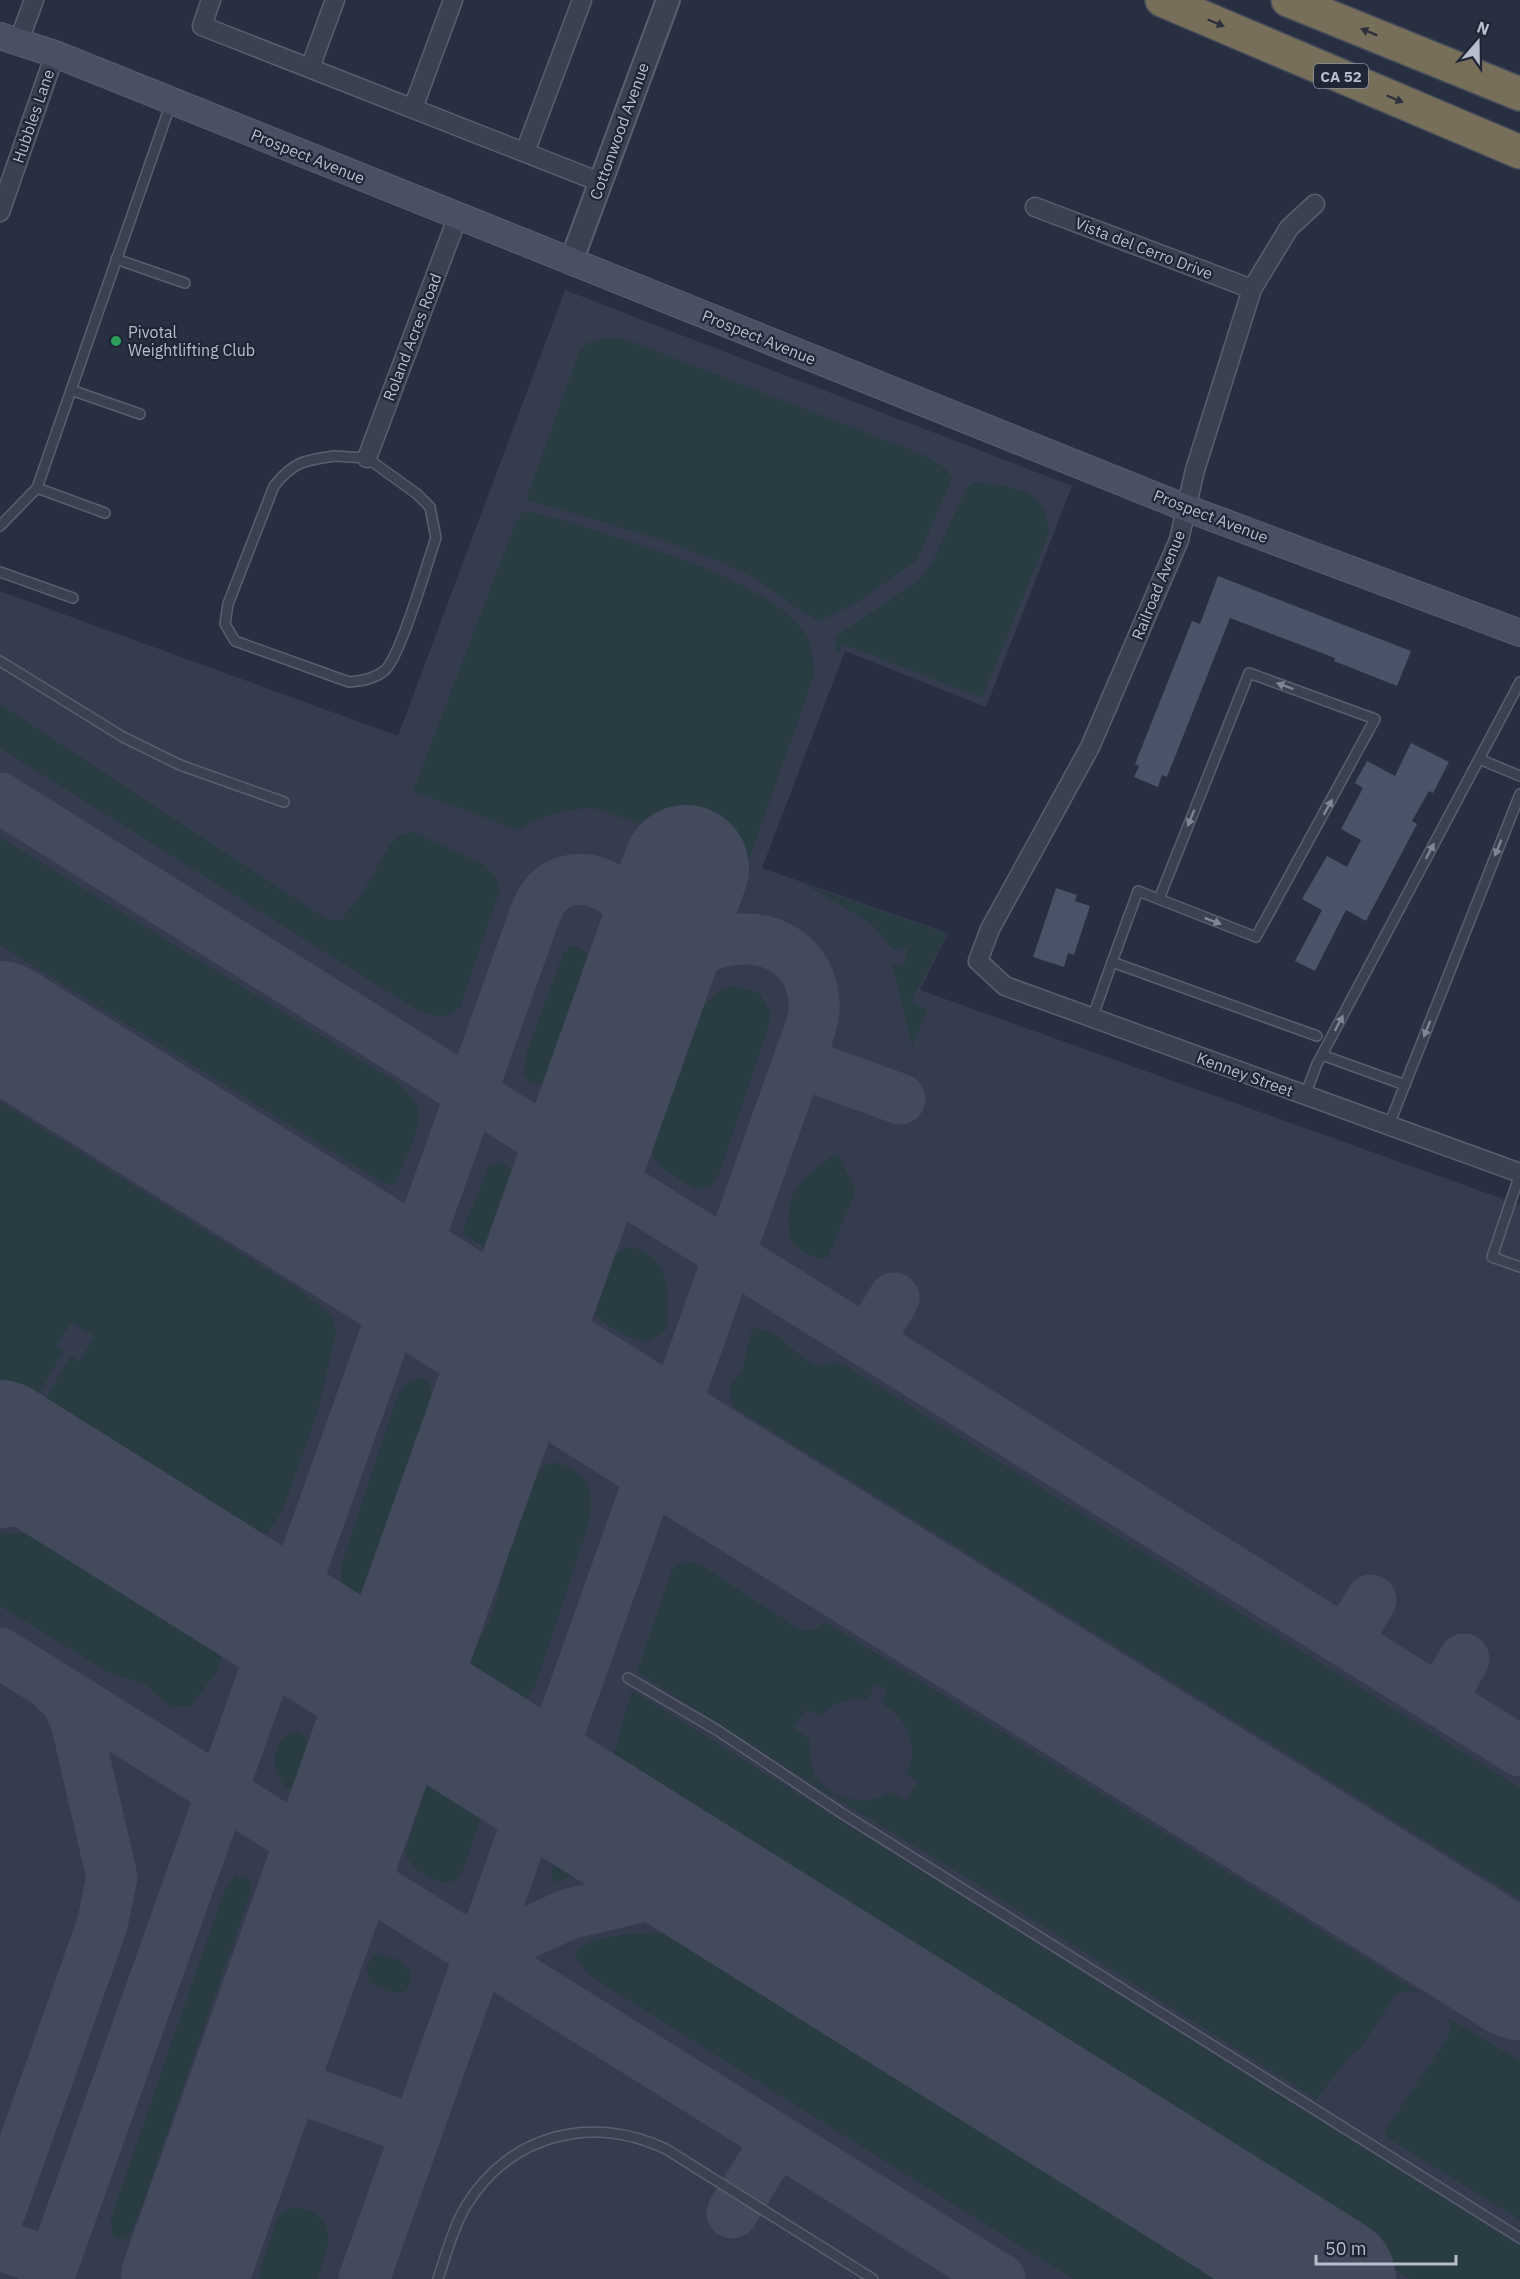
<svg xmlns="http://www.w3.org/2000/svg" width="1520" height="2279" viewBox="0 0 1520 2279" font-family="'IBM Plex Sans',sans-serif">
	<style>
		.airport { fill: #353c4e }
		.green { fill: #293c42 }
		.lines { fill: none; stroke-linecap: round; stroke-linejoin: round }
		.taxiway { stroke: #424a5c; stroke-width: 51 }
		.runway { stroke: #424a5c; stroke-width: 126 }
		.building { fill: #4b5368 }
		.service-casing { stroke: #595f6e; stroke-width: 12 }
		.minor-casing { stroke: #595f6e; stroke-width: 21 }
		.tertiary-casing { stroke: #595f6e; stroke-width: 26 }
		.secondary-casing { stroke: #595f6e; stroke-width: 28 }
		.motorway-casing { stroke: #464c5b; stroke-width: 36 }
		.service { stroke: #3b4151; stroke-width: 9 }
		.minor { stroke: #3b4151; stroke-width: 18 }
		.tertiary { stroke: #3b4151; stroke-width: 22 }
		.secondary { stroke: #4a5064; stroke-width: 26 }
		.motorway { stroke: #776f59; stroke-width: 33 }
		.oneway { fill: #2d313b }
		.oneway2 { fill: #808594 }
		.leisure-dot { fill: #2e9e5b; stroke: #202636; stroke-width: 2 }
		.labels { text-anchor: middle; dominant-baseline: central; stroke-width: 4.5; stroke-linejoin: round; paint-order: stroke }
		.shield { fill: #202636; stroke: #8a909e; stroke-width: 1.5 }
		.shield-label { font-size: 15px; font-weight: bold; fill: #b8bdcb }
		.street-label { font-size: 16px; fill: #b8bdcb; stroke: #202636 }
		.poi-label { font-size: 16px; fill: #b8bdcb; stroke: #202636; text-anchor: start }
	</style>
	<rect width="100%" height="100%" fill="#272f41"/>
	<path class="airport" d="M565,290L1072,486L986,707L845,651L762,868L948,933L920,990L1520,1205V2279H0V591L398,736Z"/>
	<g class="green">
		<path d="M605,338L625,339L926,456L945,468L952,478L917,560L858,602L820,621C791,609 768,583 739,570C671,540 598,520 526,500L579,352L587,343Z"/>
		<path d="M974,482C1014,488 1047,485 1049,534L982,698L843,644L839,653L835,651L836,636L919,580L933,561L967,487Z"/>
		<path d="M523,512H534C602,533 768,575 806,635C813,647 813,662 814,675L749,860L593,808C566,809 541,815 518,830L413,791L516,522Z"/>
		<path d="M0,704L326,919L341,920L363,892L391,843L400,835L413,832L485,865L495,877L500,890L460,1007C445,1021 434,1017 417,1010L0,748Z"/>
		<path d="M0,837L396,1082C404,1089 413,1096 417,1106C424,1124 403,1165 396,1182L392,1185L381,1182L0,945Z"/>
		<path d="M804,884L947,934L911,1001L928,1010L912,1046L892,964L904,966L907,948L893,950L872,924Z"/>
		<path d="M575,945L586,952L588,963L550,1073L541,1084C533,1085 528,1082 523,1075L527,1051L563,954L569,947Z"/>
		<path d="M732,986L759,992L770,1012L769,1025L718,1176L712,1186L694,1189L662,1168L653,1156L654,1132L701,1008L723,988Z"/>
		<path d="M0,1102L301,1291L333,1317L336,1334L317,1413L283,1510L267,1534H237L180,1508L35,1416L71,1356L80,1361L94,1336L71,1322L57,1345L64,1351L27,1413L0,1395Z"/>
		<path d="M834,1155H838L856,1191L828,1257C814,1262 799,1250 790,1239C784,1192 798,1180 834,1155Z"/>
		<path d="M499,1162L512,1169L513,1181L490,1250L487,1249L463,1234L464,1227L489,1166Z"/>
		<path d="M626,1247C674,1253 668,1294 667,1329C660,1334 654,1340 645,1341C633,1342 595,1321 593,1309C600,1287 604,1257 626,1247Z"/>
		<path d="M755,1328C783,1332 789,1350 811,1363C822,1369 832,1360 843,1364L1520,1788V1899L732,1406L730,1386L742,1371L751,1332Z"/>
		<path d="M422,1378L430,1383L432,1394L371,1585L364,1602L356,1608L350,1606L342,1591L341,1567L396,1401C402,1387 406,1380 422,1378Z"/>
		<path d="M558,1463C589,1474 594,1489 590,1519L536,1684C532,1691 529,1698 522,1702C508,1710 476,1694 471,1679C465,1658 485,1633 492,1614C505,1575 516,1491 547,1464Z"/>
		<path d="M31,1533L62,1540L91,1552L202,1623L216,1640L222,1657L218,1670L191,1706L170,1707L146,1685L111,1674L0,1606V1534Z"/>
		<path d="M690,1561L705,1567L800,1630C811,1632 817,1630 824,1621L1419,1992L1409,1991L1396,1994L1361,2048L1351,2055L1316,2099L956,1871L833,1797L834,1794C854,1801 871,1805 889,1792L906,1800L918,1782L906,1774C908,1769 912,1762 912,1756C914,1736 900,1712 882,1704L887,1689L875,1684L868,1699C849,1699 833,1701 820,1717L806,1709L794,1728L810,1740C808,1763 813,1780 833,1793L831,1796L637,1672L671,1572L677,1565Z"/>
		<path d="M632,1690L1520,2246V2279H1410L660,1805L629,1784L612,1760Z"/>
		<path d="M297,1731C320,1739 309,1776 300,1792L294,1793C269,1780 267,1738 297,1731Z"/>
		<path d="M438,1772C458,1780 480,1796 481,1818L460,1877C443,1893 409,1870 405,1851L430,1774Z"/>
		<path d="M569,1861L596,1867L555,1882L552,1879V1869L556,1864Z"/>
		<path d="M236,1875L250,1881L251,1891L138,2217L129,2237L120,2240L112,2235L111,2218L221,1900L227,1886Z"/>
		<path d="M667,1933L728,1952L755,1968L1255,2279H1073L590,1976L577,1960L575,1953C589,1932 644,1934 667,1933Z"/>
		<path d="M374,1954L400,1960L410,1971C415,2004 385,1992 369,1982L367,1967Z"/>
		<path d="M1447,2017L1520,2061V2220L1386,2137L1385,2131L1446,2040L1451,2027Z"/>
		<path d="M296,2207C342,2216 328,2247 318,2279H260V2268L279,2216L285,2210Z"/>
	</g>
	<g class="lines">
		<g class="taxiway">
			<path d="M0,798L1520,1751"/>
			<path d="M0,1029L110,1098"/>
			<path d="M798,1062L900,1099"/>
			<path d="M868,1342L894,1298"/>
			<path d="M0,1503L45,1495L83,1500L272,1618"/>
			<path d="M1346,1642L1371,1600"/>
			<path d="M0,1653L1000,2279"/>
			<path d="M1440,1701L1464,1659"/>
			<path d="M480,1954L569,1914L701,1883"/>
			<path d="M257,2073L417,2131"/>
			<path d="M0,2212L102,1925L112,1877L76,1722L67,1702L51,1685"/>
			<path d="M732,2213L777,2140"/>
			<path d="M0,2244L53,2265"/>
			<path d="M48,2279L535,914C538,908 541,899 546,894C577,861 631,889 640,927C645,951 641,977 639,1001"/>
			<path d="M364,2279L798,1062C805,1042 816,1021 814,1000C809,947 757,928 711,945C682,956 660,979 639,1001"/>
		</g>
		<g class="runway">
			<path d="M0,1024L1520,1977"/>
			<path d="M0,1443L1333,2279"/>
			<path d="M184,2279L686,868"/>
		</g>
	</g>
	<g class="building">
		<path d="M1218,576L1411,651L1397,686L1334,661L1335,658L1230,618L1167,777L1162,775L1158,787L1134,777L1139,766L1135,764L1192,621L1200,624Z"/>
		<path d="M1411,743L1449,762L1433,793L1429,791L1412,821L1417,824L1366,921L1346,910L1315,971L1295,961L1322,910L1302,899L1327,856L1347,867L1361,840L1341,829L1363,788L1355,783L1367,761L1395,776Z"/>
		<path d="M1056,888L1077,895L1075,901L1090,906L1074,955L1068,953L1064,967L1033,957Z"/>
	</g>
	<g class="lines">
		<defs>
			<g id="service">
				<path d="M116,259L185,283"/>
				<path d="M71,390L140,414"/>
				<path d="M334,456L367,458L417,494L430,507L436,538C427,563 400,659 384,671C374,679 362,681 349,682L235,641L225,624L228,604L274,486C293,462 305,460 334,456Z"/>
				<path d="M37,488L105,513"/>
				<path d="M0,526L37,488L171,103"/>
				<path d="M0,572L73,598"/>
				<path d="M0,661L123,737L180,765L284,802"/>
				<path d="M1479,759L1520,776"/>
				<path d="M1112,962L1138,891L1256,937L1375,719L1249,673L1159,899"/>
				<path d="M1092,1019L1112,962L1317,1036"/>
				<path d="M1322,1055L1405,1085"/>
				<path d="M1305,1095L1317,1064L1520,682"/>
				<path d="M1389,1125L1520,794"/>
				<path d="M1520,1174L1492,1257L1520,1267"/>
				<path d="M628,1678L717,1730L843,1814L1520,2238"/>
				<path d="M438,2279C446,2255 453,2228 466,2206C510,2134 591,2114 666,2149L873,2279"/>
			</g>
			<g id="minor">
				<path d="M211,0L202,26L600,182"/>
				<path d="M18,43L34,0"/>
				<path d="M310,68L335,0"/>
				<path d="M413,108L453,0"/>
				<path d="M525,152L582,0"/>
				<path d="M1315,204L1289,228L1252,289L1195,470L1179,540L1090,747L990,929L978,961L1005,986L1520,1173"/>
				<path d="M1035,207L1252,289"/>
				<path d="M0,212L55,54"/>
				<path d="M367,458L458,216"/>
			</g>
			<path id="tertiary" d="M571,262L668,0"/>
			<path id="secondary" d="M0,36L55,54L1186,508L1520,633"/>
			<g id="motorway">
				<path d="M1162,0L1520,152"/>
				<path d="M1288,0L1520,94"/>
			</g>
		</defs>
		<use href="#service" class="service-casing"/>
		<use href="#minor" class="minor-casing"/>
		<use href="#tertiary" class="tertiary-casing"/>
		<use href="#secondary" class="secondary-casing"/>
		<use href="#motorway" class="motorway-casing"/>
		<use href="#service" class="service"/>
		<use href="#minor" class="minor"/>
		<use href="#tertiary" class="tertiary"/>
		<use href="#secondary" class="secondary"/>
		<use href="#motorway" class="motorway"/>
	</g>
	<defs><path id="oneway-solid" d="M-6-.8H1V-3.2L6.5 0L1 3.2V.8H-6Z" transform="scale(1.5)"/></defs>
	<g class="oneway">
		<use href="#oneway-solid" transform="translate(1216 23) rotate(23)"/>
		<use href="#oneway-solid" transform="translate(1369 32) rotate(-158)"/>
		<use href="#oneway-solid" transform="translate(1395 99) rotate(23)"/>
	</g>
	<g class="oneway2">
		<use href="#oneway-solid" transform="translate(1285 686) rotate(-160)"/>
		<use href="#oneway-solid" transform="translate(1328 807) rotate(-61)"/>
		<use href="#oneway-solid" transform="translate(1191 818) rotate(112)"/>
		<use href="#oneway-solid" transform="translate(1498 848) rotate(112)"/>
		<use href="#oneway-solid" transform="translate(1430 851) rotate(-62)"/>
		<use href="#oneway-solid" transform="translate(1213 921) rotate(21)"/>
		<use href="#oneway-solid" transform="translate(1339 1023) rotate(-62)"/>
		<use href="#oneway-solid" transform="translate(1427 1029) rotate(112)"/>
	</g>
	<circle class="leisure-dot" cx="116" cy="341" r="6"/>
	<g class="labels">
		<rect class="shield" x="1314" y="64" width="54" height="24" rx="4.5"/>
		<g class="shield-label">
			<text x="1341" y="76">CA 52</text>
		</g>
		<g class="street-label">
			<text transform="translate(33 116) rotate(-71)">Hubbles Lane</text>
			<text transform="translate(619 131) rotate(-70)">Cottonwood Avenue</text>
			<text transform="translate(308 156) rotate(22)">Prospect Avenue</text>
			<text transform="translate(1144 248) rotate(21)">Vista del Cerro Drive</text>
			<text transform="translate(412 337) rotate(-69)">Roland Acres Road</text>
			<text transform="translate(759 337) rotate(22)">Prospect Avenue</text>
			<text transform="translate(1211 516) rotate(21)">Prospect Avenue</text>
			<text transform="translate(1158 585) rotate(-68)">Railroad Avenue</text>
			<text transform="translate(1245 1074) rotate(20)">Kenney Street</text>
		</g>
		<g class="poi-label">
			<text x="128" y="332">Pivotal<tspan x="128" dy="18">Weightlifting Club</tspan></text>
		</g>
	</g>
	<g transform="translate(1478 42) rotate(20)" stroke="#202636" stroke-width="4.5" paint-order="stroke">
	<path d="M0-4.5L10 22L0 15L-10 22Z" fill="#b8bdcb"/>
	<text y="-9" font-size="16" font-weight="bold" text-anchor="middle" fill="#b8bdcb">N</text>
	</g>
	<path d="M1316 2255v9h140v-9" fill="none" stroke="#b8bdcb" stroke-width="3"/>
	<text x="1325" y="2255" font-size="18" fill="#b8bdcb" stroke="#202636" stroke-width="4.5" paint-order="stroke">50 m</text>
</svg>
